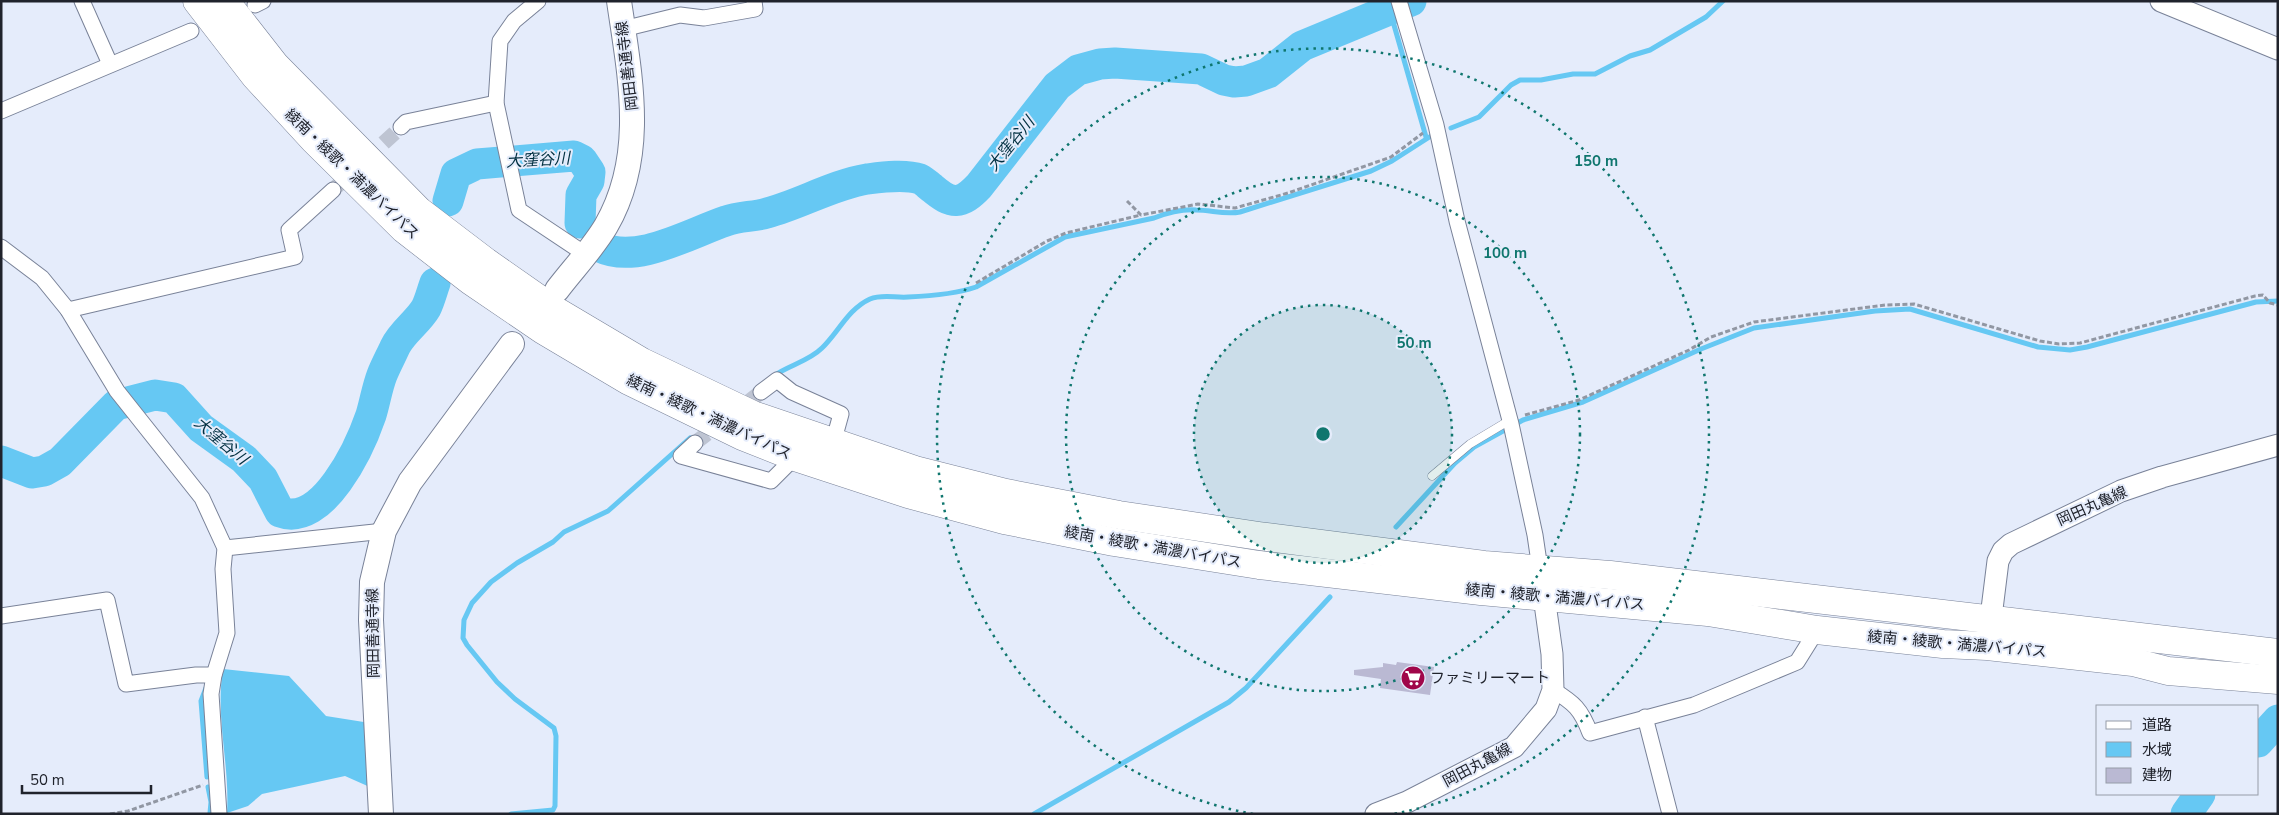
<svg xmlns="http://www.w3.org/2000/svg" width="2279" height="815" viewBox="0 0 2279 815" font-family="'Nunito Sans','Noto Sans JP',sans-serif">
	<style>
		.water { fill: #66c8f3 }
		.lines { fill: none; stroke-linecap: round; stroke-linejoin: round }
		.stream { stroke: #66c8f3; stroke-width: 5 }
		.river { stroke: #66c8f3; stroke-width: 31 }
		.building { fill: #bab9d3 }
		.street-tunnel { stroke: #bec4d2; stroke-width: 15; stroke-dasharray: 15 8; stroke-linecap: butt }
		.lane-casing { stroke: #798298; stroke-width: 9 }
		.street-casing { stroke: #798298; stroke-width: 17 }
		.secondary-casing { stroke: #798298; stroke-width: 23 }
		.primary-casing { stroke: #798298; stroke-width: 26 }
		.highway-casing { stroke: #798298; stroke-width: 29 }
		.path { stroke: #9197a3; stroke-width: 3; stroke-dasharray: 5 2.5; stroke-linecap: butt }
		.lane { stroke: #fff; stroke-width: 8 }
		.street { stroke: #fff; stroke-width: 15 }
		.secondary { stroke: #fff; stroke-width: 21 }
		.primary { stroke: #fff; stroke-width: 24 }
		.highway { stroke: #fff; stroke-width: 28 }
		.ring { fill: none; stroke: #0f766e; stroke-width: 2.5; stroke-dasharray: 2.5 5 }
		.labels { text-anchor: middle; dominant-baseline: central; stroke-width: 4; stroke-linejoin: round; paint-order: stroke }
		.street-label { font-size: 15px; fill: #20232c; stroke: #e5ecfb }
		.poi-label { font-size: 15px; fill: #20232c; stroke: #e5ecfb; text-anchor: start }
		.water-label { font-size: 16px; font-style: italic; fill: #002f40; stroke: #e5ecfb }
		.centre { fill: #0f766e; stroke: #e5ecfb; stroke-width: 2.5 }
		.ring-label { font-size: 15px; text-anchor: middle; font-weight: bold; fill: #0f766e; stroke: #e5ecfb; stroke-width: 4; stroke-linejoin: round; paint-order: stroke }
	</style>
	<rect width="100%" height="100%" fill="#e5ecfb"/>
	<path class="water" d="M223,669L289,676L326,716L370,723L372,788L345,776L262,794L248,806L227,813C230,765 215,717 223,669Z"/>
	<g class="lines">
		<g class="stream">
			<path d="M1390,11L1426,137"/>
			<path d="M1451,128L1479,117L1511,85L1520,80H1541L1573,74H1595L1630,56L1650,50L1706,17L1723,1"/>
			<path d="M772,377C788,365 808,362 822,348C838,333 848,309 870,299C882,294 895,298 908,297C930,296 956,294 976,287L1065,237L1154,218C1167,213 1182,209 1196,210C1211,210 1225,215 1240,212L1371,171L1392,161L1431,136"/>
			<path d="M1396,527L1455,463L1474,447L1523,420L1583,402L1701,349L1754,328L1875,311L1910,309L2038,347L2070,350L2087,347L2256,302L2278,301"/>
			<path d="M206,688L201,701L207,777"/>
			<path d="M208,787L211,802L210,813"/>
			<path d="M511,814L553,810L555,806L556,736L554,728L515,699L497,682L467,645L463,638L464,620L472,603L491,582L517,563L553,542L564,532L608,511L690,438"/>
			<path d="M1034,814L1229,702L1246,688L1330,597"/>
		</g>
		<g class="river">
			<path d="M448,201L456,174L477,164L574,156L582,160L590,172L589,181L581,195L580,223"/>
			<path d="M600,247C637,265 690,233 726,221C739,216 754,217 767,213C801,204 832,185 867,179C883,177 905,174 920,179C924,181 928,185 932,188C952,205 961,205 979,186L1057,86L1078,70L1100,64L1115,63L1201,69L1224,80L1234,82L1246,81L1268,73L1302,46L1411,1"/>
			<path d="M1,461L32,473L44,471L60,462L116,405L155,395L174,398L201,428L244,459L263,479L280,512C323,528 360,447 371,415C375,402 377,388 382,375C386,365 391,356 395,347C402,332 418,322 426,308C430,300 432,291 435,283"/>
			<path d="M2258,742L2278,720"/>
			<path d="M2186,814L2200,794"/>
		</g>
	</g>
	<path class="building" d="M1397,662L1434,667L1430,695L1380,688L1381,679L1354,675V670L1383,667V663L1396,665Z"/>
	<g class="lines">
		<g class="street-tunnel">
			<path d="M333,190L401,127"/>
			<path d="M695,443L761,392"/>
		</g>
		<defs>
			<path id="lane" d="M1432,476L1470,444L1510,420"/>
			<g id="street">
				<path d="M82,1L110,64"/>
				<path d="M538,1L514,21L500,41L496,103L519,210L585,254"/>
				<path d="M1399,1L1436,125L1457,221L1511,424L1535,535L1540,569"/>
				<path d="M255,5L263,1"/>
				<path d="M623,29L680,15L704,18L755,9L754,1"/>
				<path d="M1,111L191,31"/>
				<path d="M401,127L406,122L496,103"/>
				<path d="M1,247L42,278L68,310L117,391L202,498L225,548L223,569L227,633L214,675L211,694L219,814"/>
				<path d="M68,310L295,257L289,230L333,190"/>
				<path d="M761,392L777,380L792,392L841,414L833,443"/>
				<path d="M695,443L681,456L771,481L795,457"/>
				<path d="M225,548L384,531"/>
				<path d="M1,616L107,600L126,684L196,675H214"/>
				<path d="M1553,690C1574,703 1581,709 1590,733L1694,705L1797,662L1817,630"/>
				<path d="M1645,717L1670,814"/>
			</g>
			<g id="secondary">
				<path d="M2161,1L2278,49"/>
				<path d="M1989,633L1998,561L2003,551L2011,544L2121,491L2162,477L2278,445"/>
				<path d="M1376,814L1407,802L1514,747L1546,709L1553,690L1552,654L1542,582"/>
			</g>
			<g id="primary">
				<path d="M557,290C573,269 593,248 606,226C647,155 630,77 619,1"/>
				<path d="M381,814L371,620L372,582L384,531L410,482L512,344"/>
			</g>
			<g id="highway">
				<path d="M197,1L255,76L314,140L404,229L471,281L543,330L629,381L742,436L795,457L908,494L1004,520L1114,542L1259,565L1481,591L1708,612L1817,630L1943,644L1987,646L2133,662L2168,671L2278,680"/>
				<path d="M225,1L275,65L419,211L486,262L556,311L642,362L753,415L915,470L1006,493L1119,515L1259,536L1484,565L1610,575L2278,653"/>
			</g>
		</defs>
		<use href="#lane" class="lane-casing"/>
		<use href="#street" class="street-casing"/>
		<use href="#secondary" class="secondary-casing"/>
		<use href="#primary" class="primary-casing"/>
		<use href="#highway" class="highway-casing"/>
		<g class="path">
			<path d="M1127,201L1141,215L1198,204L1235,208L1288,193L1391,157L1423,133"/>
			<path d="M976,283L1047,241L1066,233L1141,215"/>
			<path d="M1525,415L1579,400L1689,350L1711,337L1754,322L1885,305L1914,304L2040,341L2059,344L2080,343L2255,296L2263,295L2270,303L2278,305"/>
			<path d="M110,814L128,811L203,785"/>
		</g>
		<use href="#lane" class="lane"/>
		<use href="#street" class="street"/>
		<use href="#secondary" class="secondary"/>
		<use href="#primary" class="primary"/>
		<use href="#highway" class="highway"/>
	</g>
	<circle cx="1323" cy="434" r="129" fill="#0f766e" fill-opacity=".12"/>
	<g class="ring">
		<circle cx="1323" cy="434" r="129"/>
		<circle cx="1323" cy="434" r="257"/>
		<path d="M1253 814A386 386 0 1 1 1393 814"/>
	</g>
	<defs>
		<symbol id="supermarket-disc" viewBox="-11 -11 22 22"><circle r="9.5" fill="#a00649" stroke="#e5ecfb"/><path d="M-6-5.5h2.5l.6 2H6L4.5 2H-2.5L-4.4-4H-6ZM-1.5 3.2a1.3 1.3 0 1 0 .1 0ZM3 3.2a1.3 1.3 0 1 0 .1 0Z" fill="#fff"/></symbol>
	</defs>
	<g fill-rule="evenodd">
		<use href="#supermarket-disc" x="1399" y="664" width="28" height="28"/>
	</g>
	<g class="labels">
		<g class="street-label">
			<text transform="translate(627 66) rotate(-97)">岡田善通寺線</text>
			<text transform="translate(352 174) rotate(44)">綾南・綾歌・満濃バイパス</text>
			<text transform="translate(709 417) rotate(25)">綾南・綾歌・満濃バイパス</text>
			<text transform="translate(2092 506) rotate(-24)">岡田丸亀線</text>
			<text transform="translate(1153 547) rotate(10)">綾南・綾歌・満濃バイパス</text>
			<text transform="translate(1555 597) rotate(5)">綾南・綾歌・満濃バイパス</text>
			<text transform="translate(373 633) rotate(-91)">岡田善通寺線</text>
			<text transform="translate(1957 644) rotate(5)">綾南・綾歌・満濃バイパス</text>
			<text transform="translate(1477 765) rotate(-28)">岡田丸亀線</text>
		</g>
		<g class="poi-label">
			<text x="1430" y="678">ファミリーマート</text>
		</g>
		<g class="water-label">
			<text transform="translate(1011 144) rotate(-51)">大窪谷川</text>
			<text transform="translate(538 160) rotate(-3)">大窪谷川</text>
			<text transform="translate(221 441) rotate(40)">大窪谷川</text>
		</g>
	</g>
	<circle cx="1323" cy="434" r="8" class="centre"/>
	<g class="ring-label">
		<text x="1596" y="166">150 m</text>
		<text x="1505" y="258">100 m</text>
		<text x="1414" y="348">50 m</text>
	</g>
	<rect width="2279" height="815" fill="none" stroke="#20232c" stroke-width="5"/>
	<rect x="2096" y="705" width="162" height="90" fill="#e5ecfb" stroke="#969ca8"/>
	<rect x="2106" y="721" width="25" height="8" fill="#ffffff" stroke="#969ca8"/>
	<text x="2142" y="730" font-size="15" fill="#20232c">道路</text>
	<rect x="2106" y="742" width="25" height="15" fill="#66c8f3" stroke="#969ca8"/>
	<text x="2142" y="755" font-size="15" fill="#20232c">水域</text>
	<rect x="2106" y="768" width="25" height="15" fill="#bab9d3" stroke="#969ca8"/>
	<text x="2142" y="780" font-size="15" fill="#20232c">建物</text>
	<path d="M22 785v8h129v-8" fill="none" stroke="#20232c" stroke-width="2.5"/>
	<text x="30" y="785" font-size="15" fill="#20232c" stroke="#e5ecfb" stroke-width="4" paint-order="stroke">50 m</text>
</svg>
